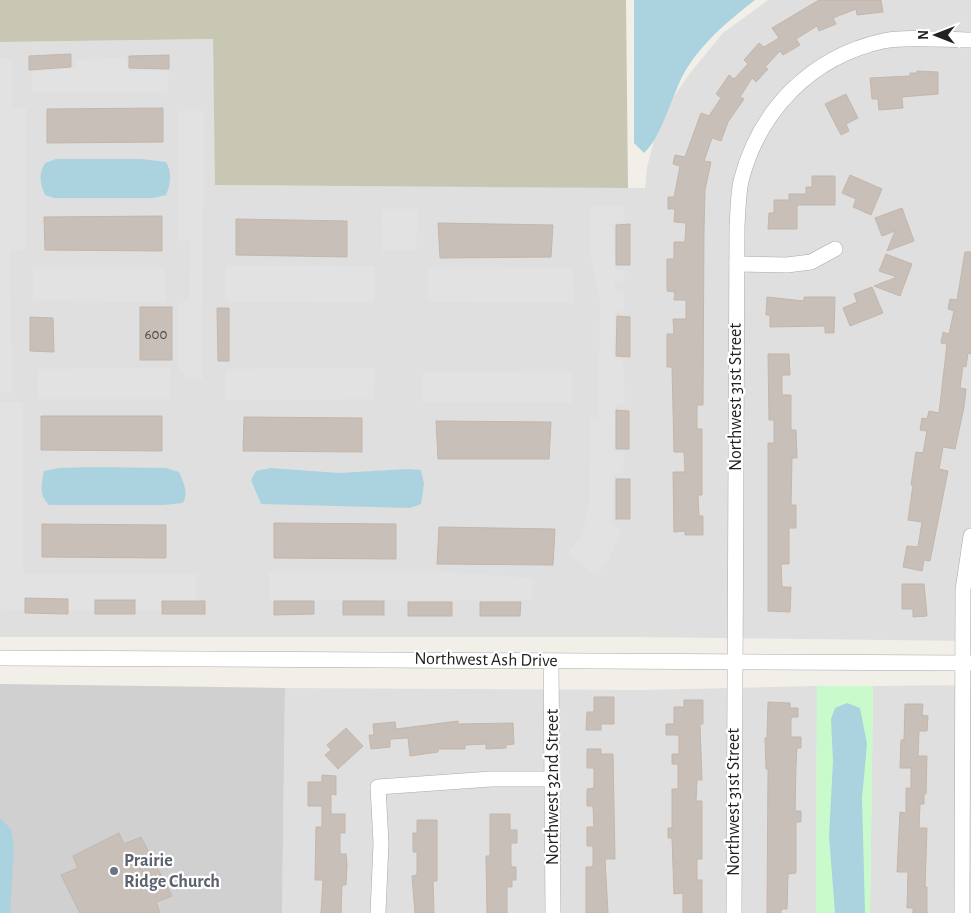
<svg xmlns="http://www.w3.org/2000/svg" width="971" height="913" viewBox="0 0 971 913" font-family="'Alegreya Sans',sans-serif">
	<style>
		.residential { fill: #e0dfdf }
		.religious { fill: #d0d0d0 }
		.construction { fill: #c7c7b4 }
		.park { fill: #c8facc }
		.parking { fill: #e2e2e2 }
		.water { fill: #aad3df }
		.building { fill: #c7bfb8; stroke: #c4b6ab }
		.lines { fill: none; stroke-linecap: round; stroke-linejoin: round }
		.minor-casing { stroke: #a9a9a9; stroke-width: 16 }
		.minor { stroke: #fff; stroke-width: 15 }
		.worship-dot { fill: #6b7280; stroke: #fff; stroke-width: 2 }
		.labels { text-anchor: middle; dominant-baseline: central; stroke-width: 4.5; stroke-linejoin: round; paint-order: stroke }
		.number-label { font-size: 15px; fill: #4b4948 }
		.street-label { font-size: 18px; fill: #222; stroke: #fff }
		.worship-label { font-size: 18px; font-weight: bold; fill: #5b616d; stroke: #fff; text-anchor: start }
	</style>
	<rect width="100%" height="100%" fill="#f2efe9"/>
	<g class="residential">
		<path d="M768,0H971V641L632,637H0V42L213,39L216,185L645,188L647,167L661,115L690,73L723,33Z"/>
		<path d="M971,685V913H870L873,686Z"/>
		<path d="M817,686L816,913H282L285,688L641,690Z"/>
	</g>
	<path class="religious" d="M0,684L285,688L282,913H0Z"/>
	<path class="construction" d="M0,0H626L628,188L215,185L213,39L0,42Z"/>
	<path class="park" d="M817,686H873L870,913H816Z"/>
	<g class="parking">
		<path d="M12,58V108H26L25,249L10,250L12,393L0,392V59Z"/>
		<path d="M126,58L129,71H169L167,92H32V72L77,68V60Z"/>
		<path d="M178,111H204L202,380L187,378L178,366V304L189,300L190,241L178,240Z"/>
		<path d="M624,206V221L613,223L615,270H624L625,281H615V291H624V311H615L614,358L623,360L625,404L609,405L615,406L614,452L624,453L623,473L614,474L612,524L621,530L610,558L596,575L567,554L583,533L589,501L590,419L598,418L600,304L590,254L591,207Z"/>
		<path d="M381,209H418L416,250L382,251Z"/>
		<path d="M226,265L375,266L374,303L225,301Z"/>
		<path d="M33,267H165V302L33,300Z"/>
		<path d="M427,267L573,268L574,303L428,302Z"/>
		<path d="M171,368L169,399H37V369Z"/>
		<path d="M375,368L373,399L226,400L225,369Z"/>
		<path d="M572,371L571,403L422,402L423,372Z"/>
		<path d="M23,402V573L197,574L196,611L0,609V403Z"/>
		<path d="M269,571H433L533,578L532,600H269Z"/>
	</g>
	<g class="water">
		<path d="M634,0H755C729,20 705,40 687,68C672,92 663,136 644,153L634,143Z"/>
		<path d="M56,159H142L166,162C172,172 171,184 166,195L153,198H54L45,195C40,183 38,175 45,163Z"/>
		<path d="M95,467L166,468L179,472C183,481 189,493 183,503L164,505H49C39,495 41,484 44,471L59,468Z"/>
		<path d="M270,468L339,473L408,469L421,470L424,484L421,504L410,508L261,504L251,480L256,471Z"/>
		<path d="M847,703L860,708L867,744L862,798L865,913H835L829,836L833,761L831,719L835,708Z"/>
		<path d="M0,818L11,829L14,847L10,913H0Z"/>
	</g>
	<g class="building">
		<path d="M819,0H881L883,12L857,15L856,9L833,18L836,24L819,31L817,26L796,39L800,45L783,55L780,51L765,67L768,69L756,82L752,78L740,97L744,99L728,122L721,141L712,138L704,161L711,162L705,190L704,229L703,405H697V429H702V495H698L699,516H703V535H685V531L674,532L673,472H685L684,452H674L672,367H667V334H674L673,319H686V300H674L675,292L667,291V259H674V242H685L686,223L674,222L675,209H668V197H674L680,166L673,164L675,155L685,157L701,113L709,116L721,98L716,94L729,75L734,79L748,64L744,60L759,43L764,47L779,38L772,28Z"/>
		<path d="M71,54V67L29,70V56Z"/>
		<path d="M169,55V69L129,68V56Z"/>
		<path d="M917,71L938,72V94L902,97L903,108L879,110L878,99H872L870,78L910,76V73H917Z"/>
		<path d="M846,94L858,118L846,124L849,131L841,135L825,104Z"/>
		<path d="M163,108V142L47,143V109Z"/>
		<path d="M850,175L882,189L871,215L853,207L856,199L842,193Z"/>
		<path d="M812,176H835V205H797V229H768L769,213H774V200H789V194H806V187H812Z"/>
		<path d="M902,208L914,241L887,251L895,231L882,236L875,218Z"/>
		<path d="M162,216V251L45,250L44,217Z"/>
		<path d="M236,219L347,221V257L236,255Z"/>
		<path d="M438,223L553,225L551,257L440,258Z"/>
		<path d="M630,224V265H616V225Z"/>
		<path d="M965,252H971V354L968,353L966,367L963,366L960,388L966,389L964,407L955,449L943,447L939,469L948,471L930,561L924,560L922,571L903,567L907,546L918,547L922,522L908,520L913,485H911L916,452L923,453L927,431L920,430L922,418L927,419L929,411L939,413L947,344L941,343L943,332L949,334L954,311L948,309L950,299L957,300Z"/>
		<path d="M886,254L912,264L900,296L874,286L897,277L879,271Z"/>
		<path d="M872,287L883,313L850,326L843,308L857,302L854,294Z"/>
		<path d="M767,297L804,301V297H835L834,333H825V326L770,327V315H766Z"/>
		<rect x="140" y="307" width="32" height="53"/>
		<path d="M217,308H229V361H218Z"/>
		<path d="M617,316L630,317V357L616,356Z"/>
		<path d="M30,317L53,318L54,352L30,351Z"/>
		<path d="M768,354H789L790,375H782V395H791V430H796L797,458H792L791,505H796V528H789V564H781L782,587H791L790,612L768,611V443H774V420H769Z"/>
		<path d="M616,410L629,411V449H616Z"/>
		<path d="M41,416H162V451L41,450Z"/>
		<path d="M244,417L362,418V452L243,451Z"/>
		<path d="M436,421L551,422L549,459H438Z"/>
		<rect x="616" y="479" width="14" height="40"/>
		<path d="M274,523L396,524V559L274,558Z"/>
		<path d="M42,524L166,525V558L42,557Z"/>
		<path d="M439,527L555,529L553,565L437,564Z"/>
		<path d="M902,584H924L927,616L913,617V609H902Z"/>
		<path d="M25,598L68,599V614L25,613Z"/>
		<rect x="95" y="600" width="40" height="14"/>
		<rect x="162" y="601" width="43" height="13"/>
		<path d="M274,601H314V614L274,615Z"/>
		<rect x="343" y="601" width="41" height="14"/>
		<rect x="408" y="602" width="44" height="14"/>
		<path d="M480,602H521L520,616H480Z"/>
		<path d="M594,697H614V724H601V730H586L587,712H594Z"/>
		<path d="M684,700H703V724H700L702,780H697L696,801H702V859H697V880H702V913H683V893L674,894L672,838H668V828H672V789H678V764H672V754H679V735H666V724H674V707H684Z"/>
		<path d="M768,702L790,703V708H798V717H791V737H801V748H797L796,766L795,811H801V822H796V873L788,874L787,909H781V913H767L768,769H766L765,738H767Z"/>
		<path d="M905,704H923L922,715L928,716L927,731H919L918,756H927L926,794H924V804H920L919,828H927L925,887H927V913H913V908H907L908,872H897L900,812L906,813V788H911V768H900L901,740H904Z"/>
		<path d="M458,721V724L513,723L514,744L506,745V748L486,749V744L465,745V749H438V752L410,756L408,738L390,739V747L371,749L369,735H374L373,724L395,722L396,729Z"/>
		<path d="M346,728L363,746L338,769L325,755L331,750L327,745Z"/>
		<path d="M587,749H601V754H613L615,859H605L608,913H586V867H593V846H587V827H594L593,806H587V789L594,788V768H587Z"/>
		<path d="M322,775L336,776V795L331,794V814H345V833H340V854H346L347,865L346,885H342L341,913H321L323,880H315L316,827H322V806H308V782H322Z"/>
		<path d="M490,814H510V830H517V843H511V867H516V880H512V887H507V913H487L486,856H490Z"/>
		<path d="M417,820H437V881H433L434,913H415L412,876L417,875V852H413V833H417Z"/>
		<path d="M119,833L124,844L141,837L172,896L156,902L160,913H80L61,875L78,868L73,856Z"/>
	</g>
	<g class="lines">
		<defs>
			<g id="minor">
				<path d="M737,264L787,265L811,262L835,249"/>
				<path d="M0,658L971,663"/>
				<path d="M551,661L553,913"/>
				<path d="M378,913L381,843L378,787L491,779H552"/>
				<path d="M734,913L737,226C738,212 738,195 741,181C759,110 811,57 883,41C905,36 947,40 971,40"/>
				<path d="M962,913L963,590L971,536"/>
			</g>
		</defs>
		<use href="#minor" class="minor-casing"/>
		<use href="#minor" class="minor"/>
	</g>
	<circle class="worship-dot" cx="114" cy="871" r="5"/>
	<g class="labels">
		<g class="number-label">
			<text x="156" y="334">600</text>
		</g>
		<g class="street-label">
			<text transform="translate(736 397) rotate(-90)">Northwest 31st Street</text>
			<text transform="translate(486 660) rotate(1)">Northwest Ash Drive</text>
			<text transform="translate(553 787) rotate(-90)">Northwest 32nd Street</text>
			<text transform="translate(734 802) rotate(-90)">Northwest 31st Street</text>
		</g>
		<g class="worship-label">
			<text x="124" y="861">Prairie<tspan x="124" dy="21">Ridge Church</tspan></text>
		</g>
	</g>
	<g transform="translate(936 35) rotate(270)" stroke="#ffffff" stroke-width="4" paint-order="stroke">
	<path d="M0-4L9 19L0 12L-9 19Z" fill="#222222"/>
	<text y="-8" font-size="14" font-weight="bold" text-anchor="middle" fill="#222222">N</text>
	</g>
</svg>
